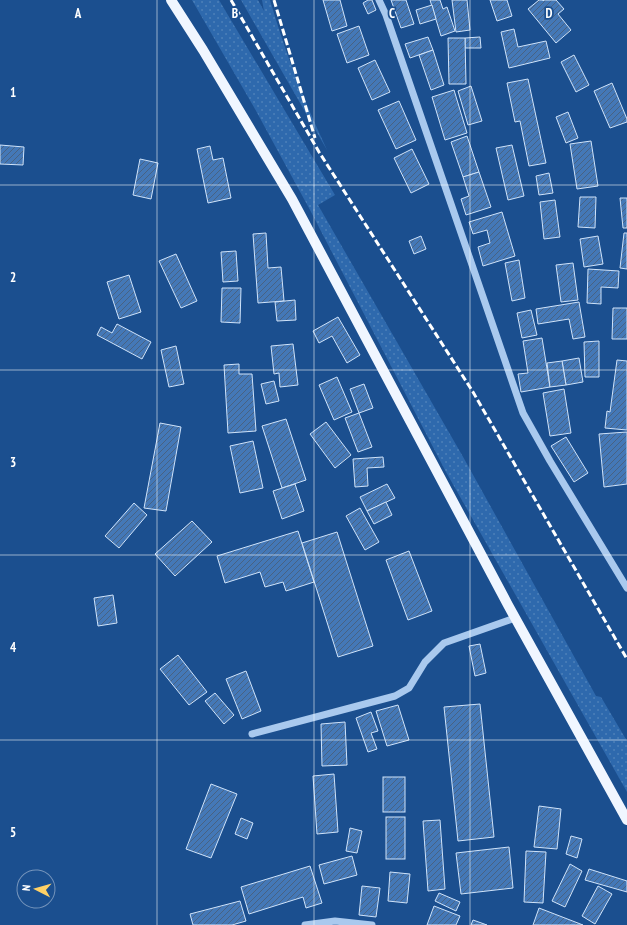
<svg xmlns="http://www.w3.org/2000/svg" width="627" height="925" viewBox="0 0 627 925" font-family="'PT Sans Narrow',sans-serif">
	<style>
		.grass { fill: url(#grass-dots) }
		.building { fill: url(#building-hatch); stroke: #cfe3fa }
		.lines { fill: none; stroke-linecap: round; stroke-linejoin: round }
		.minor { stroke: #a9c9ee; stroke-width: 7 }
		.major { stroke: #f0f6ff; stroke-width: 10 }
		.rail { stroke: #fff; stroke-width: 3; stroke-dasharray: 7 3; stroke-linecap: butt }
		.grid { fill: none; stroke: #fff; stroke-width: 1; stroke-opacity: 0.55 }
		.grid-label { font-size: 13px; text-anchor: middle; font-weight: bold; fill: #fff; stroke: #1b4f8f; stroke-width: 3.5; stroke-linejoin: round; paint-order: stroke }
	</style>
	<defs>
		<pattern id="grass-dots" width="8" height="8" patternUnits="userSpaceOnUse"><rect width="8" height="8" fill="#2e69ad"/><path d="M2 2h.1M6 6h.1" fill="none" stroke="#4d80b9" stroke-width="1.8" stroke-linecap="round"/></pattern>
		<pattern id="building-hatch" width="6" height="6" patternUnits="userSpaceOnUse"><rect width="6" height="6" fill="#4478b7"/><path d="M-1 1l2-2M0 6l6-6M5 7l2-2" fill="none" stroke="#486282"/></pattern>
	</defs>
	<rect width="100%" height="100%" fill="#1b4f8f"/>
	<g class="grass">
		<path d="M192,0H219L335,195L318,205L462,455L596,696L601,697L627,741V792L446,472L310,210L255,109Z"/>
		<path d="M241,0H258L264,11L262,0H270C285,52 304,101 327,150Z"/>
	</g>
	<g class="building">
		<path d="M323,0H340L347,26L332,31Z"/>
		<path d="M368,0H372L376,10L368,14L363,3Z"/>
		<path d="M391,0H406L414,24L401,28Z"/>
		<path d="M430,0H440L443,9L447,7L455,31L441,36Z"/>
		<path d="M452,0H467L470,30L456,32Z"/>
		<path d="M490,0H507L512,16L497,21Z"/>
		<path d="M539,0H543V1L544,0H556L564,9L558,14L571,30L556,43L528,9Z"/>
		<path d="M432,5L436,19L420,24L416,10Z"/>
		<path d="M359,26L369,55L347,63L337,34Z"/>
		<path d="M514,29L518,47L546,41L550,58L509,68L501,32Z"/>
		<path d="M428,37L433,50L410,58L405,44Z"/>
		<path d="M480,37L481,48H465V38Z"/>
		<path d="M448,38H465L466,84H449Z"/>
		<path d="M433,50L444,85L431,90L419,55Z"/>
		<path d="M574,55L589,85L576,92L561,62Z"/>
		<path d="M375,60L390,92L372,100L358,68Z"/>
		<path d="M528,79L546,163L529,166L520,121L515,122L507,83Z"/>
		<path d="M612,83L627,119V122L610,128L594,91Z"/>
		<path d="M471,86L482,121L468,125L458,91Z"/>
		<path d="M454,90L467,133L445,140L432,97Z"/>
		<path d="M399,101L416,140L396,149L378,110Z"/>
		<path d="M568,112L578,138L566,143L556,117Z"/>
		<path d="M467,136L479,172L463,177L451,142Z"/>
		<path d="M591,141L598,186L577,189L570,144Z"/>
		<path d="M0,145L24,147L23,165L0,164Z"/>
		<path d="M512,145L524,196L508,200L496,148Z"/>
		<path d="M210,146L213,160L223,158L231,198L208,203L197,149Z"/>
		<path d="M412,149L429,184L411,193L394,158Z"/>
		<path d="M140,159L158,163L151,199L133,195Z"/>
		<path d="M479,172L491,207L466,215L461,199L469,196L463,177Z"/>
		<path d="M549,173L553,193L539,195L536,176Z"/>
		<path d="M580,197H596L595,228L578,227Z"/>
		<path d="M620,198H627V228H623Z"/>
		<path d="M555,200L560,237L544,239L540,202Z"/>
		<path d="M502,212L515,256L483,266L478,247L490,243L487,230L473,234L469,222Z"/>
		<path d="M266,233L268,268L281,267L284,301L258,303L253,234Z"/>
		<path d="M624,233H627V269L620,268Z"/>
		<path d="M421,236L426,249L414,254L409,241Z"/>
		<path d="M598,236L603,264L584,267L580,239Z"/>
		<path d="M236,251L238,281L223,282L221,252Z"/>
		<path d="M176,254L197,301L181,308L159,261Z"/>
		<path d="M519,260L525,298L512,301L505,263Z"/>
		<path d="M573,263L578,300L561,302L556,265Z"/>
		<path d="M588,269L619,271L618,288L601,287V304L587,303Z"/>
		<path d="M129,275L141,312L119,319L107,282Z"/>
		<path d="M222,288H241L240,323L221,322Z"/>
		<path d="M295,300L296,320L277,321L275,302Z"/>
		<path d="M579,302L585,337L573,339L569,319L538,324L536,309Z"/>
		<path d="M613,308H627V339H612Z"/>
		<path d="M531,310L537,335L522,338L517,313Z"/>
		<path d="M338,317L360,355L347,363L332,336L319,343L313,331Z"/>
		<path d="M117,324L151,342L142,359L97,335L101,327L112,333Z"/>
		<path d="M542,338L550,387L521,392L518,374L528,373L523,341Z"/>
		<path d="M599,341V377H585L584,342Z"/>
		<path d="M293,344L298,385L280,387L279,373L274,374L271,346Z"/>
		<path d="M176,346L184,384L169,387L161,350Z"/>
		<path d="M579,358L583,382L566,385L562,361Z"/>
		<path d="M617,360L627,361V430L605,428L607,411L610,412Z"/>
		<path d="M562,361L566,385L550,387L547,363Z"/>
		<path d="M239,364V374H252L256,431L228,433L224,365Z"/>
		<path d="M337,377L352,412L334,420L319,385Z"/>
		<path d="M274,381L279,401L266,404L261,384Z"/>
		<path d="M364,384L373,408L359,413L350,389Z"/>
		<path d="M564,389L571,433L550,436L543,393Z"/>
		<path d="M359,413L372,447L358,452L345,418Z"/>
		<path d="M286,419L306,480L282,488L262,426Z"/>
		<path d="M326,422L351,455L335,468L310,434Z"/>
		<path d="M160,423L181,427L166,511L144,508Z"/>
		<path d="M627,432V484L604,487L599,434Z"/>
		<path d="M566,437L588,473L574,482L551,446Z"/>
		<path d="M253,441L263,488L240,493L230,446Z"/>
		<path d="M383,457L384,467L367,468L368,486L355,487L353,459Z"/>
		<path d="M295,484L304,511L282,519L273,491Z"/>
		<path d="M387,484L395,498L367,511L360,497Z"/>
		<path d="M386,502L392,515L374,524L367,511Z"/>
		<path d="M134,503L147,515L119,548L105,536Z"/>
		<path d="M360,508L379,542L365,550L346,516Z"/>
		<path d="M192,521L212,542L175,576L155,554Z"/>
		<path d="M298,531L314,582L286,591L283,582L265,587L260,572L225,583L217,556Z"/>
		<path d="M337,532L373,646L338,657L302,543Z"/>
		<path d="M409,551L432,611L408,620L386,560Z"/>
		<path d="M113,595L117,623L98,626L94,598Z"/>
		<path d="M480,644L486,673L475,676L469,646Z"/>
		<path d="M178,655L207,692L189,705L160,669Z"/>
		<path d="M246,671L261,711L242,719L226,679Z"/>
		<path d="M215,693L234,715L224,724L205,701Z"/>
		<path d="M480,704L494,837L458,841L444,707Z"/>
		<path d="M398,705L409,740L387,746L376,711Z"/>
		<path d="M371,712L378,731L371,733L377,749L368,752L356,718Z"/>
		<path d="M345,722L347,765L322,766L321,724Z"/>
		<path d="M334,774L338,832L317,834L313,776Z"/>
		<rect x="383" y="777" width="22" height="35"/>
		<path d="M211,784L237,794L211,858L186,849Z"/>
		<path d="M539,806L561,809L557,849L534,847Z"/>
		<rect x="386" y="817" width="19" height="42"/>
		<path d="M241,818L253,823L247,839L235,834Z"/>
		<path d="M440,820L445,889L428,891L423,821Z"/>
		<path d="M350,828L362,831L357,853L346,851Z"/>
		<path d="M571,836L582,839L577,858L566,854Z"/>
		<path d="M509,847L513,888L461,894L456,853Z"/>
		<path d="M526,851L546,852L543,903L524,902Z"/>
		<path d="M352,856L357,875L324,884L319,865Z"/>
		<path d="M570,864L582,871L565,907L552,901Z"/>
		<path d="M310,866L322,903L306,908L303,897L249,914L241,887Z"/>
		<path d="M589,869L627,881V892L585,880Z"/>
		<path d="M390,872L410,874L407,903L388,901Z"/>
		<path d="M362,886L380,888L376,917L359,915Z"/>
		<path d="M598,886L612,894L595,924L582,916Z"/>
		<path d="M439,893L460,902L456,911L435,901Z"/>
		<path d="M240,901L246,921L232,925H193L190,914Z"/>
		<path d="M434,906L460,916L456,925H427Z"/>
		<path d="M539,908L583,925H533Z"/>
		<path d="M473,920L487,925H471Z"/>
	</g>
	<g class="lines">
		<g class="minor">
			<path d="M379,0L386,15L523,413L550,461L627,588"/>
			<path d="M252,734L395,696L409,688L425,662L444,643L515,618"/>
			<path d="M305,925L335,921L372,925"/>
		</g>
		<path class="major" d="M171,0L203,50L292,199L508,605L627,820"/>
		<g class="rail">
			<path d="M231,0L319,152L473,392L627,659"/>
			<path d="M274,0L315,138"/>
		</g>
	</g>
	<path class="grid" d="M157,0V925M314,0V925M470,0V925M0,185H627M0,370H627M0,555H627M0,740H627"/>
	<g class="grid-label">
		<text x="78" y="18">A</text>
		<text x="235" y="18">B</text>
		<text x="392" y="18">C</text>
		<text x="549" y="18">D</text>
		<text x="13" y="97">1</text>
		<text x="13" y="282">2</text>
		<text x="13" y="467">3</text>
		<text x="13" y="652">4</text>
		<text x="13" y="837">5</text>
	</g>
	<g transform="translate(36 889) rotate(276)"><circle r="19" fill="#1b4f8f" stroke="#7695bc"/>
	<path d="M0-3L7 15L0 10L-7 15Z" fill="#ffd166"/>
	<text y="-6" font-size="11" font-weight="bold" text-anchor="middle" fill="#ffffff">N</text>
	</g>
</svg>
